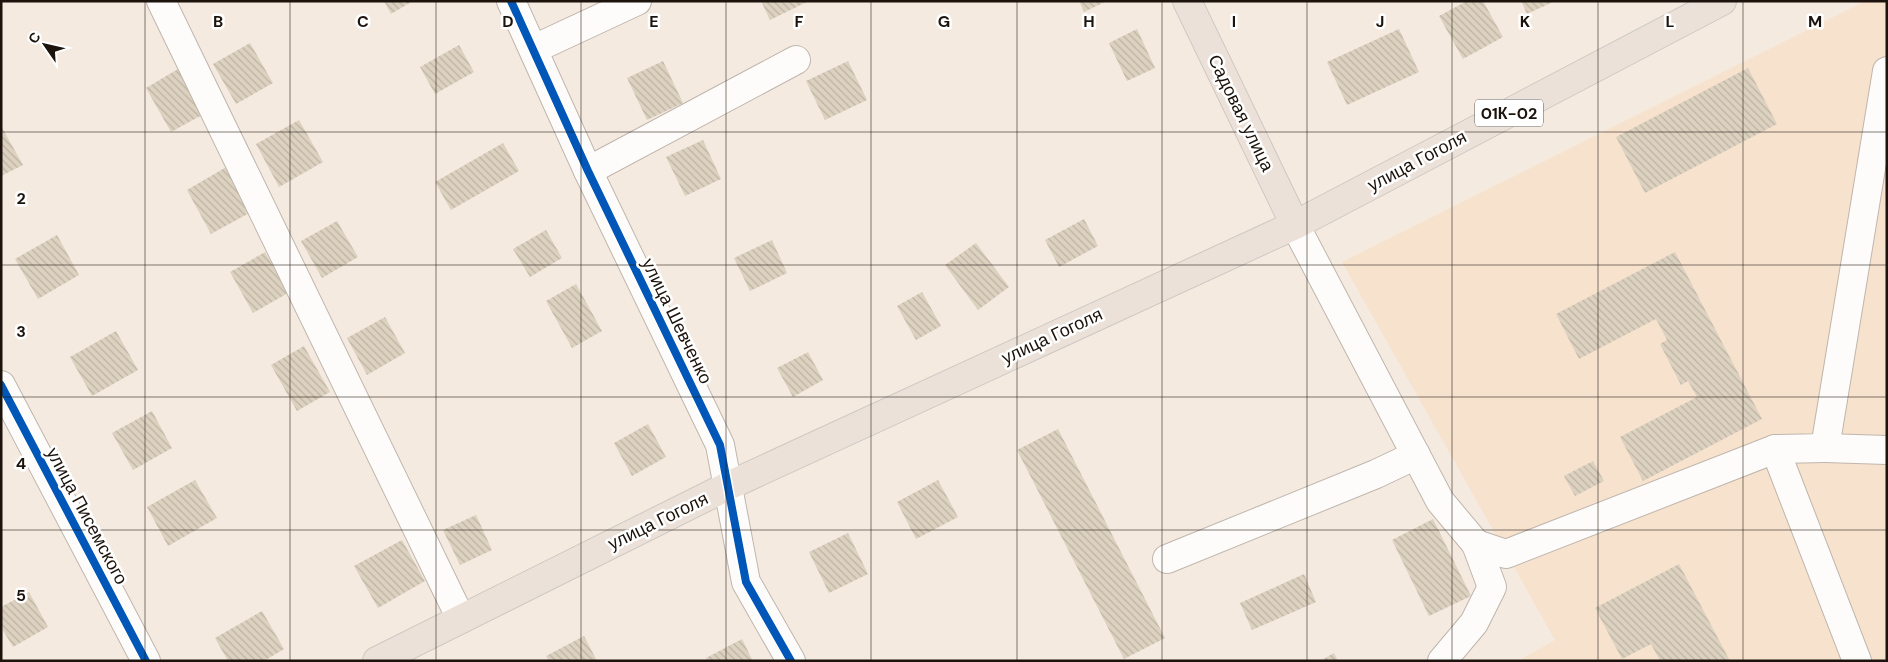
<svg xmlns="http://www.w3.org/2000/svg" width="1888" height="662" viewBox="0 0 1888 662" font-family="'DM Sans',sans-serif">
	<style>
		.built { fill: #f7e2ce }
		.building { fill: url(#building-back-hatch) }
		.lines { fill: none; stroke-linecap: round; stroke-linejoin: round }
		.minor-casing { stroke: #bfb6ad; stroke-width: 30 }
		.major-casing { stroke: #cec9c3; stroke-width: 30 }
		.minor { stroke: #fefcfa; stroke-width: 28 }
		.major { stroke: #ebe1d9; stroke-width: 28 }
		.cycleway-casing { stroke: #fff; stroke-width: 11 }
		.cycleway { stroke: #0057b8; stroke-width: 8 }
		.grid { fill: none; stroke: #1c130c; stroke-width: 1; stroke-opacity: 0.55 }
		.labels { text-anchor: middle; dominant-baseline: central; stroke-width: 5; stroke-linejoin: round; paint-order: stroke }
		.shield { fill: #fff; stroke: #605a55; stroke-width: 1 }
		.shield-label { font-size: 16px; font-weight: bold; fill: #1c130c }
		.street-label { font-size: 18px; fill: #1c130c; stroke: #fff }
		.grid-label { font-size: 16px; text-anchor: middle; font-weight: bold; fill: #1c130c; stroke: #fff; stroke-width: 5; stroke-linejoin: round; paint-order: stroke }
	</style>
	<defs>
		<pattern id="building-back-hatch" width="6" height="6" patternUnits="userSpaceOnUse" patternTransform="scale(1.25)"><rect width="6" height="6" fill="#ddd2c0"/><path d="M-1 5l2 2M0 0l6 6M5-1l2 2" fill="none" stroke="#bdb3a4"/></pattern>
	</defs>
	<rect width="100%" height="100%" fill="#f5eae0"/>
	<path class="built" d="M1865,1H1887V661H1518L1555,640L1342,262Z"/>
	<g class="building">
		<path d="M384,1H413L391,14Z"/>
		<path d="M761,1H809L770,20Z"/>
		<path d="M1079,1H1107L1084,12Z"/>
		<path d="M1467,1H1483L1503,37L1463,59L1439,16Z"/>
		<path d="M1521,1H1555L1527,14Z"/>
		<path d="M1137,29L1155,68L1127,81L1109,43Z"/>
		<path d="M1399,29L1419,72L1347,105L1327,62Z"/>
		<path d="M250,43L273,83L236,104L213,64Z"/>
		<path d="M459,45L474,72L435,94L420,67Z"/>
		<path d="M663,61L683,103L647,120L627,78Z"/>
		<path d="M848,61L867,100L825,120L806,81Z"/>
		<path d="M1748,68L1777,124L1645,193L1616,137Z"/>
		<path d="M178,69L204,114L171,132L146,88Z"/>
		<path d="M299,120L323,162L279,187L256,144Z"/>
		<path d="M1,126L23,165L1,176Z"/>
		<path d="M703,140L721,179L685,196L666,157Z"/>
		<path d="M503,143L519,171L451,210L435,182Z"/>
		<path d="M228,166L253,211L211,234L187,190Z"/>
		<path d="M1084,219L1098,246L1059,267L1045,240Z"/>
		<path d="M337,221L358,257L322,278L301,241Z"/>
		<path d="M546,230L562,258L530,277L513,249Z"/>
		<path d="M57,235L79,275L38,299L15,259Z"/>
		<path d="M772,240L787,273L750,291L734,258Z"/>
		<path d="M976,243L1009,287L978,310L945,265Z"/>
		<path d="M265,252L288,293L253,313L230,272Z"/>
		<path d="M1675,252L1762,419L1643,481L1620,437L1697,397L1688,381L1681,385L1660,344L1667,340L1656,319L1579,359L1556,314Z"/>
		<path d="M576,284L602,331L572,348L546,301Z"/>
		<path d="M922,292L941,326L916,340L897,306Z"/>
		<path d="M385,317L405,353L367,375L347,338Z"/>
		<path d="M116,331L138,370L92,396L70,357Z"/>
		<path d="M304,346L330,392L297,411L271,365Z"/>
		<path d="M808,352L823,380L793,397L777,368Z"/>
		<path d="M152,411L172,448L133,470L112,433Z"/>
		<path d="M648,424L666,457L632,476L614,443Z"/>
		<path d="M1058,429L1165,638L1124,659L1017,450Z"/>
		<path d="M1593,461L1604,481L1575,496L1564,476Z"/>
		<path d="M195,480L217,518L168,546L147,507Z"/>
		<path d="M938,480L958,517L916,539L897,502Z"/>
		<path d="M476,515L492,550L460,565L443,530Z"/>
		<path d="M1433,519L1471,596L1429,616L1392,540Z"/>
		<path d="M848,533L868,574L829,593L809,552Z"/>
		<path d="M402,540L425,581L378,608L354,566Z"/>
		<path d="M1679,564L1730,661H1660L1651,644L1622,659L1595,608Z"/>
		<path d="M1304,574L1316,602L1252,630L1240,603Z"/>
		<path d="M29,592L48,627L13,647L1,627V607Z"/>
		<path d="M262,611L284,649L264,661H228L215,638Z"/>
		<path d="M584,636L597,661H549L546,656Z"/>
		<path d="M742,639L753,661H707L706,658Z"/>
		<path d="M1334,653L1338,661H1320Z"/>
	</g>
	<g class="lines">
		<defs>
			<g id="minor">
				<path d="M161,1L461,619"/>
				<path d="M511,1L588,171L720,445L746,582L791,661"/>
				<path d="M534,49L637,1"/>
				<path d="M588,171L796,60"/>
				<path d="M1295,225L1440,501L1476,544L1506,554L1775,449L1825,448L1887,71"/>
				<path d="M1,385L146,661"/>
				<path d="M1825,448L1887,450"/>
				<path d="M1775,449L1857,661"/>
				<path d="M1167,559L1376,474L1416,455"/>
				<path d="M1442,661L1474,623L1492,587L1476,544"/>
			</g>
			<g id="major">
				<path d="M1187,1L1295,225"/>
				<path d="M377,661L728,486L1295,225L1722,1"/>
			</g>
		</defs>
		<use href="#minor" class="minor-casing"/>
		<use href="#major" class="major-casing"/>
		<use href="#minor" class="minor"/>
		<use href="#major" class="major"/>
		<defs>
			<g id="cycleway">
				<path d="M511,1L588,171L720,445L746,582L791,661"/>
				<path d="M1,385L146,661"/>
			</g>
		</defs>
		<use href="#cycleway" class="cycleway-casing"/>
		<use href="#cycleway" class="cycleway"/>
	</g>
	<path class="grid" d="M145,1V661M290,1V661M436,1V661M581,1V661M726,1V661M871,1V661M1017,1V661M1162,1V661M1307,1V661M1452,1V661M1598,1V661M1743,1V661M1,132H1887M1,265H1887M1,397H1887M1,530H1887"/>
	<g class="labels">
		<rect class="shield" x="1475" y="99.5" width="68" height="27" rx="4"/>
		<g class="shield-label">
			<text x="1509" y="113">01К-02</text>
		</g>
		<g class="street-label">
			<text transform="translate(1241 113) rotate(64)">Садовая улица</text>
			<text transform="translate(1417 161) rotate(-28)">улица Гоголя</text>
			<text transform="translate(677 321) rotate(64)">улица Шевченко</text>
			<text transform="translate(1052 336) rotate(-25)">улица Гоголя</text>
			<text transform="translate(87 516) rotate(62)">улица Писемского</text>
			<text transform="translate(658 521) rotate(-26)">улица Гоголя</text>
		</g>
	</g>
	<g class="grid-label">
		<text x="218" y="27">B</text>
		<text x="363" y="27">C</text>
		<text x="508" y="27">D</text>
		<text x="654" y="27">E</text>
		<text x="799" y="27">F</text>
		<text x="944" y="27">G</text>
		<text x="1089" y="27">H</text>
		<text x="1234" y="27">I</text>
		<text x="1380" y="27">J</text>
		<text x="1525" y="27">K</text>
		<text x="1670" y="27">L</text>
		<text x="1815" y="27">M</text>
		<text x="21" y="204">2</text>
		<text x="21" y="337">3</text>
		<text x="21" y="469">4</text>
		<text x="21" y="601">5</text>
	</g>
	<rect width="1888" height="662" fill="none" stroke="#1c130c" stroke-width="5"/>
	<g transform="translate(45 45) rotate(304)" stroke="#ffffff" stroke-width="4" paint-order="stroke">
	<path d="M0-4L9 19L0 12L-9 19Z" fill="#1c130c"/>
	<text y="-8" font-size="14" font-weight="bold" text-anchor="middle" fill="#1c130c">С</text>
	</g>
</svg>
